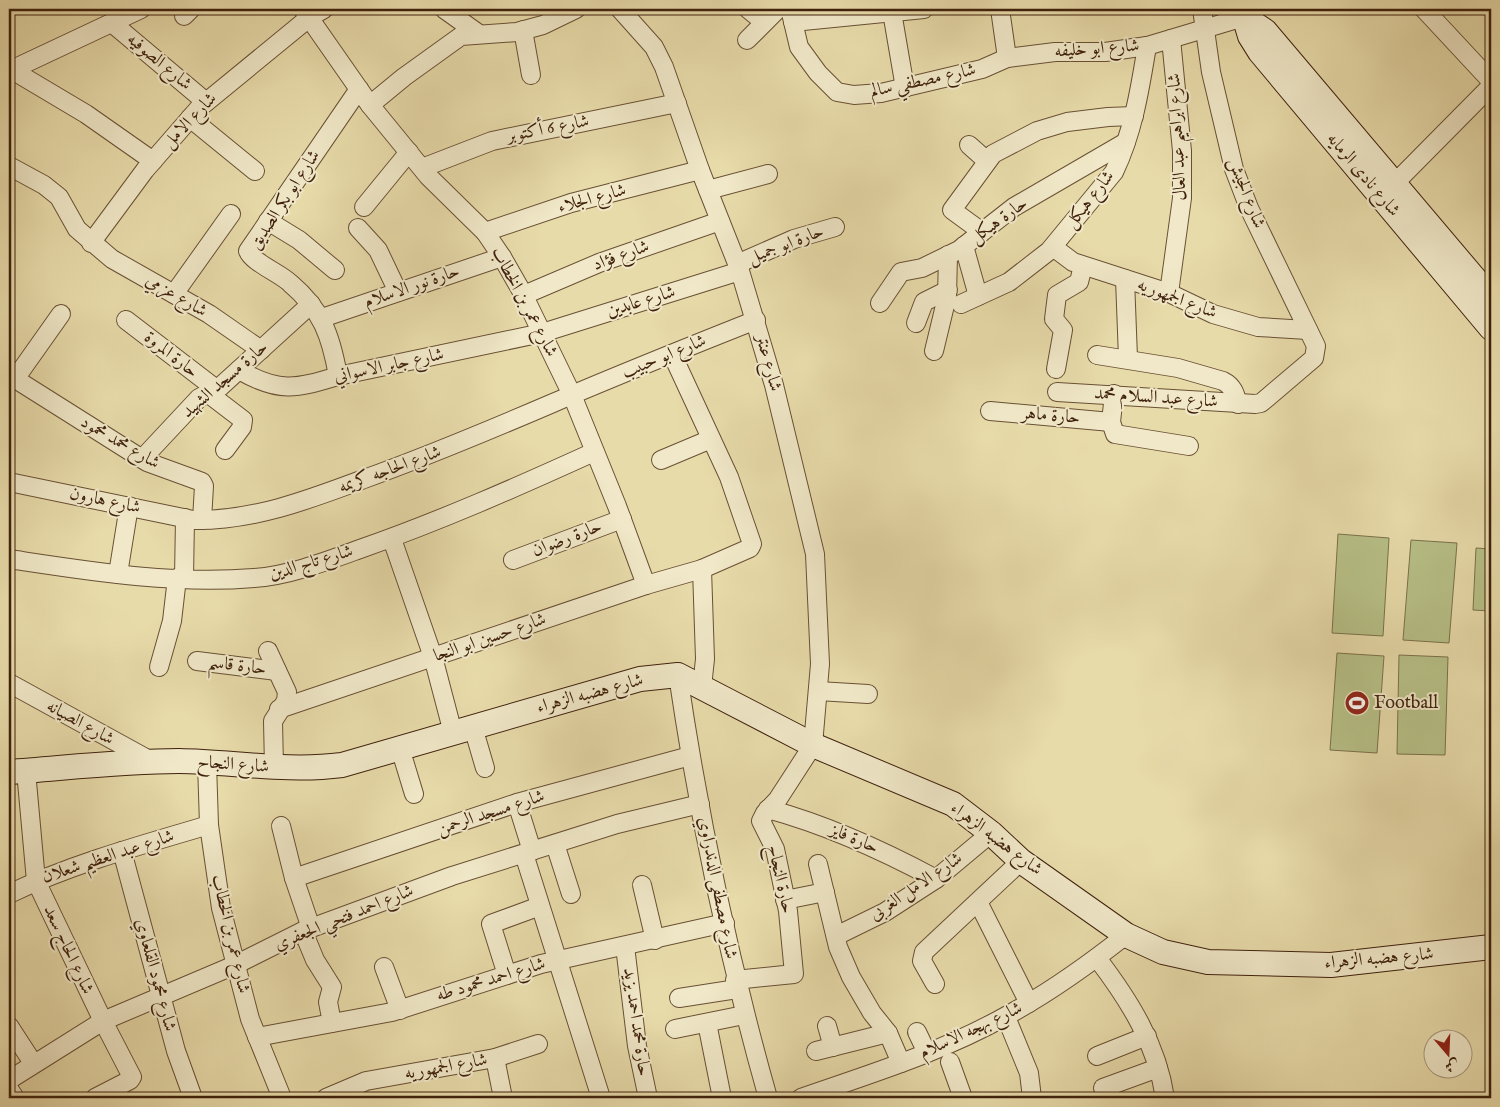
<svg xmlns="http://www.w3.org/2000/svg" width="1500" height="1107" viewBox="0 0 1500 1107" font-family="'IM FELL English',Amiri,serif">
	<style>
		.green { fill: #b7c087; stroke: #7b704a }
		.lines { fill: none; stroke-linecap: round; stroke-linejoin: round }
		.street-casing { stroke: #695034; stroke-width: 20 }
		.secondary-casing { stroke: #3f210d; stroke-width: 26 }
		.street { stroke: #f0e8c8; stroke-width: 18 }
		.secondary { stroke: #f0e8c8; stroke-width: 24 }
		.labels { text-anchor: middle; dominant-baseline: central; stroke-width: 4; stroke-linejoin: round; paint-order: stroke }
		.street-label { font-size: 18px; fill: #3f210d; stroke: #f0e8c8 }
		.poi-label { font-size: 18px; fill: #3f210d; stroke: #f0e8c8; text-anchor: start }
	</style>
	<rect width="100%" height="100%" fill="#e8dbaa"/>
	<filter id="stains"><feTurbulence type="fractalNoise" baseFrequency=".004" numOctaves="4"/><feColorMatrix values="0 0 0 0 .2 0 0 0 0 .09 0 0 0 0 .02 0 0 0 .5 -.17"/></filter>
	<radialGradient id="worn" r=".72"><stop offset=".6" stop-color="#630" stop-opacity="0"/><stop offset="1" stop-color="#630" stop-opacity=".3"/></radialGradient>
	<g class="green">
		<path d="M1338,534L1389,538L1383,636L1332,633Z"/>
		<path d="M1411,540L1457,543L1449,643L1403,640Z"/>
		<path d="M1476,548L1491,549V611L1473,610Z"/>
		<path d="M1337,653L1384,656L1377,753L1330,750Z"/>
		<path d="M1399,655L1448,657L1445,755L1397,754Z"/>
	</g>
	<g class="lines">
		<defs>
			<g id="street">
				<path d="M303,9L370,105L428,176L485,232L502,257L522,292L572,395L617,506L646,585"/>
				<path d="M444,9L479,34"/>
				<path d="M620,9L654,47L664,67L700,170L740,271L774,385L815,554L820,664L813,745L778,799L765,813L761,821L775,849L788,911L794,974L735,980"/>
				<path d="M748,9L764,22"/>
				<path d="M790,9L799,47L818,73L837,92L854,95L881,93L982,69L1007,58L1055,52H1105L1147,46L1244,17"/>
				<path d="M1000,9L1007,58"/>
				<path d="M1424,9L1491,81"/>
				<path d="M892,12L905,88"/>
				<path d="M184,16L191,9"/>
				<path d="M793,22L924,9"/>
				<path d="M112,23L206,102"/>
				<path d="M523,30L531,75"/>
				<path d="M747,40L778,9"/>
				<path d="M12,70L86,114L153,161"/>
				<path d="M9,71L141,9"/>
				<path d="M370,105L404,77L461,36L517,32L543,25L576,9"/>
				<path d="M190,118L255,171"/>
				<path d="M969,145L987,161"/>
				<path d="M9,166L44,185L59,197L77,229L112,259L209,314L261,350"/>
				<path d="M422,168L492,141L677,103"/>
				<path d="M1394,184L1491,86"/>
				<path d="M708,190L768,174"/>
				<path d="M364,207L409,152"/>
				<path d="M268,221L299,240L335,270"/>
				<path d="M358,228L378,250L398,292"/>
				<path d="M485,232L571,203L700,170"/>
				<path d="M982,232L952,210L993,154L1037,131L1067,122L1108,117L1134,116"/>
				<path d="M91,243L145,170L199,108L310,17L324,9"/>
				<path d="M964,246L978,296"/>
				<path d="M1053,247L1073,262L1169,293L1213,314L1258,327L1308,330"/>
				<path d="M737,264L794,239L835,227"/>
				<path d="M1125,279L1128,358"/>
				<path d="M1169,293L1182,198V151L1171,39"/>
				<path d="M174,294L231,214"/>
				<path d="M524,295L599,263L720,221"/>
				<path d="M880,303L901,272L922,268L959,250L1014,207L1126,142"/>
				<path d="M961,304L1009,282L1049,251L1114,172C1133,133 1140,89 1147,46"/>
				<path d="M322,318L502,257"/>
				<path d="M126,320L216,389"/>
				<path d="M916,323L924,302L948,290"/>
				<path d="M934,351L947,297L948,255"/>
				<path d="M1097,355L1178,368L1223,381C1233,386 1235,393 1238,404"/>
				<path d="M1056,369L1063,330L1054,319L1057,295L1079,282L1083,266"/>
				<path d="M239,370C279,393 295,389 338,376L542,333L740,271"/>
				<path d="M9,375L147,462L202,482L204,486L202,520"/>
				<path d="M338,376C331,336 322,310 290,283C281,274 252,262 248,251L359,89"/>
				<path d="M15,379L61,314"/>
				<path d="M1057,392L1255,404L1261,403L1314,358L1316,346L1249,208L1234,169L1211,72L1202,9"/>
				<path d="M209,394L243,420L242,427L225,450"/>
				<path d="M1114,394L1111,422L1115,434L1189,446"/>
				<path d="M990,411L1111,422"/>
				<path d="M142,459L199,398L220,387L311,304"/>
				<path d="M661,460L711,439"/>
				<path d="M9,482L193,520C253,521 308,500 364,479C428,456 490,430 553,403C620,374 688,347 756,320"/>
				<path d="M392,539L433,657L453,733"/>
				<path d="M9,559C89,571 173,585 254,578C288,576 327,561 360,549C440,521 517,487 594,452"/>
				<path d="M513,560L622,519"/>
				<path d="M702,569L705,659L702,687"/>
				<path d="M118,574L129,506"/>
				<path d="M184,578L185,518"/>
				<path d="M268,651L287,692L286,701L273,721L274,767"/>
				<path d="M197,661L277,671"/>
				<path d="M159,667L172,621L177,578"/>
				<path d="M678,675C699,818 729,960 768,1098"/>
				<path d="M9,683L151,761"/>
				<path d="M818,691L868,694"/>
				<path d="M279,709L646,585L702,569L750,548L752,544L729,477L672,354"/>
				<path d="M473,727L485,768"/>
				<path d="M400,748L414,794"/>
				<path d="M207,763L209,825L221,908L250,1019L282,1098"/>
				<path d="M26,771L36,881L103,1021L132,1077L130,1080L95,1098"/>
				<path d="M517,803L532,851"/>
				<path d="M768,809C827,825 882,850 936,879"/>
				<path d="M281,826L294,878L311,928"/>
				<path d="M555,844L571,894"/>
				<path d="M122,851L176,1051L193,1098"/>
				<path d="M524,854L601,1098"/>
				<path d="M818,864L838,947L851,977L872,1013L888,1033L901,1063"/>
				<path d="M294,878L517,803L690,756"/>
				<path d="M642,885L655,940"/>
				<path d="M9,894C72,864 141,845 209,825"/>
				<path d="M785,900L825,892"/>
				<path d="M978,902L1029,1003"/>
				<path d="M303,931L315,960L332,987L328,1002L332,1023"/>
				<path d="M836,936L885,912L936,879L991,833"/>
				<path d="M625,946L637,1046L648,1098"/>
				<path d="M1097,958C1129,1000 1157,1044 1165,1098"/>
				<path d="M384,967L400,1010"/>
				<path d="M507,975L491,924L540,906"/>
				<path d="M935,984L922,961L924,952L1021,861"/>
				<path d="M679,998L737,989"/>
				<path d="M1006,1017L1029,1073L1032,1098"/>
				<path d="M707,1023L722,1098"/>
				<path d="M9,1026L33,1063"/>
				<path d="M827,1026L833,1047"/>
				<path d="M675,1029L744,1015"/>
				<path d="M917,1032L927,1053"/>
				<path d="M257,1037L392,1012L541,964L725,923"/>
				<path d="M816,1051L888,1033"/>
				<path d="M1097,1056L1147,1036"/>
				<path d="M495,1058L503,1098"/>
				<path d="M950,1062L963,1098"/>
				<path d="M9,1080L103,1021L235,965L303,931L452,876L617,824L700,804"/>
				<path d="M1103,1088L1158,1068"/>
				<path d="M9,1089L15,1098"/>
				<path d="M326,1098L366,1081L495,1058L538,1044"/>
				<path d="M801,1098C870,1074 942,1052 1006,1016C1049,993 1088,965 1126,935"/>
			</g>
			<g id="secondary">
				<path d="M1242,9L1250,36L1260,52L1491,328"/>
				<path d="M1244,17L1265,31L1491,298"/>
				<path d="M9,772C65,768 123,761 179,761C234,762 287,772 342,765L640,679L678,675L813,745L953,804L991,833L1021,861L1126,935L1163,952L1208,962L1331,965L1491,947"/>
			</g>
		</defs>
		<use href="#street" class="street-casing"/>
		<use href="#secondary" class="secondary-casing"/>
		<use href="#street" class="street"/>
		<use href="#secondary" class="secondary"/>
	</g>
	<defs>
		<symbol id="stadium-disc" viewBox="-11 -11 22 22"><circle r="9.5" fill="#8f2418" stroke="#f0e8c8"/><path d="M0-5a6.5 5 0 1 0 0 10a6.5 5 0 1 0 0-10ZM-3.5-1.8h7v3.6h-7Z" fill="#fff"/></symbol>
	</defs>
	<g fill-rule="evenodd">
		<use href="#stadium-disc" x="1343" y="689" width="28" height="28"/>
	</g>
	<g class="labels">
		<g class="street-label">
			<text transform="translate(1097 49) rotate(-4)">شارع ابو خليفه</text>
			<text transform="translate(159 62) rotate(40)">شارع الصوفيه</text>
			<text transform="translate(923 81) rotate(-12)">شارع مصطفي سالم</text>
			<text transform="translate(190 121) rotate(-46)">شارع الامل</text>
			<text transform="translate(548 129) rotate(-11)">شارع 6 أكتوبر</text>
			<text transform="translate(1178 137) rotate(-93)">شارع ابراهيم عبد العال</text>
			<text transform="translate(1363 175) rotate(50)">شارع نادى الرمايه</text>
			<text transform="translate(1246 193) rotate(69)">شارع الجيش</text>
			<text transform="translate(592 199) rotate(-15)">شارع الجلاء</text>
			<text transform="translate(285 200) rotate(-57)">شارع ابو بكر الصديق</text>
			<text transform="translate(1090 200) rotate(-52)">شارع هيكل</text>
			<text transform="translate(999 221) rotate(-36)">حارة هيكل</text>
			<text transform="translate(786 245) rotate(-21)">حارة ابو جميل</text>
			<text transform="translate(621 256) rotate(-20)">شارع فؤاد</text>
			<text transform="translate(412 287) rotate(-19)">حارة نور الاسلام</text>
			<text transform="translate(176 296) rotate(30)">شارع عزمي</text>
			<text transform="translate(1177 299) rotate(21)">شارع الجمهوريه</text>
			<text transform="translate(524 302) rotate(62)">شارع عمر بن الخطاب</text>
			<text transform="translate(641 302) rotate(-17)">شارع عابدين</text>
			<text transform="translate(171 355) rotate(38)">حارة المروة</text>
			<text transform="translate(664 357) rotate(-22)">شارع ابو حبيب</text>
			<text transform="translate(768 363) rotate(75)">شارع عنتر</text>
			<text transform="translate(389 366) rotate(-12)">شارع جابر الاسواني</text>
			<text transform="translate(225 380) rotate(-41)">حارة مسجد الشهيد</text>
			<text transform="translate(1156 398) rotate(4)">شارع عبد السلام محمد</text>
			<text transform="translate(1051 416) rotate(5)">حارة ماهر</text>
			<text transform="translate(120 443) rotate(30)">شارع محمد محمود</text>
			<text transform="translate(390 470) rotate(-20)">شارع الحاجه كريمه</text>
			<text transform="translate(105 501) rotate(12)">شارع هارون</text>
			<text transform="translate(567 539) rotate(-21)">حارة رضوان</text>
			<text transform="translate(311 563) rotate(-16)">شارع تاج الدين</text>
			<text transform="translate(490 638) rotate(-19)">شارع حسين ابو النجا</text>
			<text transform="translate(237 666) rotate(7)">حارة قاسم</text>
			<text transform="translate(590 694) rotate(-15)">شارع هضبه الزهراء</text>
			<text transform="translate(80 723) rotate(29)">شارع الصيانه</text>
			<text transform="translate(233 765) rotate(4)">شارع النجاح</text>
			<text transform="translate(491 813) rotate(-18)">شارع مسجد الرحمن</text>
			<text transform="translate(854 839) rotate(23)">حارة فايز</text>
			<text transform="translate(996 839) rotate(37)">شارع هضبه الزهراء</text>
			<text transform="translate(108 857) rotate(-18)">شارع عبد العظيم شعلان</text>
			<text transform="translate(780 879) rotate(77)">حارة النجاح</text>
			<text transform="translate(916 887) rotate(-34)">شارع الامل الغربى</text>
			<text transform="translate(717 888) rotate(79)">شارع مصطفى الدندراوي</text>
			<text transform="translate(344 918) rotate(-22)">شارع احمد فتحي الجعفري</text>
			<text transform="translate(230 934) rotate(77)">شارع عمر بن الخطاب</text>
			<text transform="translate(68 950) rotate(65)">شارع الحاج سعد</text>
			<text transform="translate(1379 959) rotate(-5)">شارع هضبه الزهراء</text>
			<text transform="translate(155 975) rotate(75)">شارع محمود القلعاوي</text>
			<text transform="translate(491 980) rotate(-17)">شارع احمد محمود طه</text>
			<text transform="translate(636 1022) rotate(82)">حارة محمد احمد يزيد</text>
			<text transform="translate(971 1031) rotate(-25)">شارع بهجه الاسلام</text>
			<text transform="translate(446 1067) rotate(-10)">شارع الجمهوريه</text>
		</g>
		<g class="poi-label">
			<text x="1374" y="703">Football</text>
		</g>
	</g>
	<rect width="1500" height="1107" fill="none" stroke="#e8dbaa" stroke-width="30"/>
	<rect x="10" y="10" width="1480" height="1087" fill="none" stroke="#3f210d" stroke-width="2.5"/>
	<rect x="15" y="15" width="1470" height="1077" fill="none" stroke="#3f210d"/>
	<g transform="translate(1448 1054) rotate(161)"><circle r="24" fill="#f0e8c8" stroke="#a9987d"/>
	<path d="M0-4L9 19L0 12L-9 19Z" fill="#8f2418"/>
	<text y="-8" font-size="14" font-weight="bold" text-anchor="middle" fill="#3f210d">ش</text>
	</g>
	<rect width="100%" height="100%" filter="url(#stains)"/>
	<rect width="100%" height="100%" fill="url(#worn)"/>
</svg>
